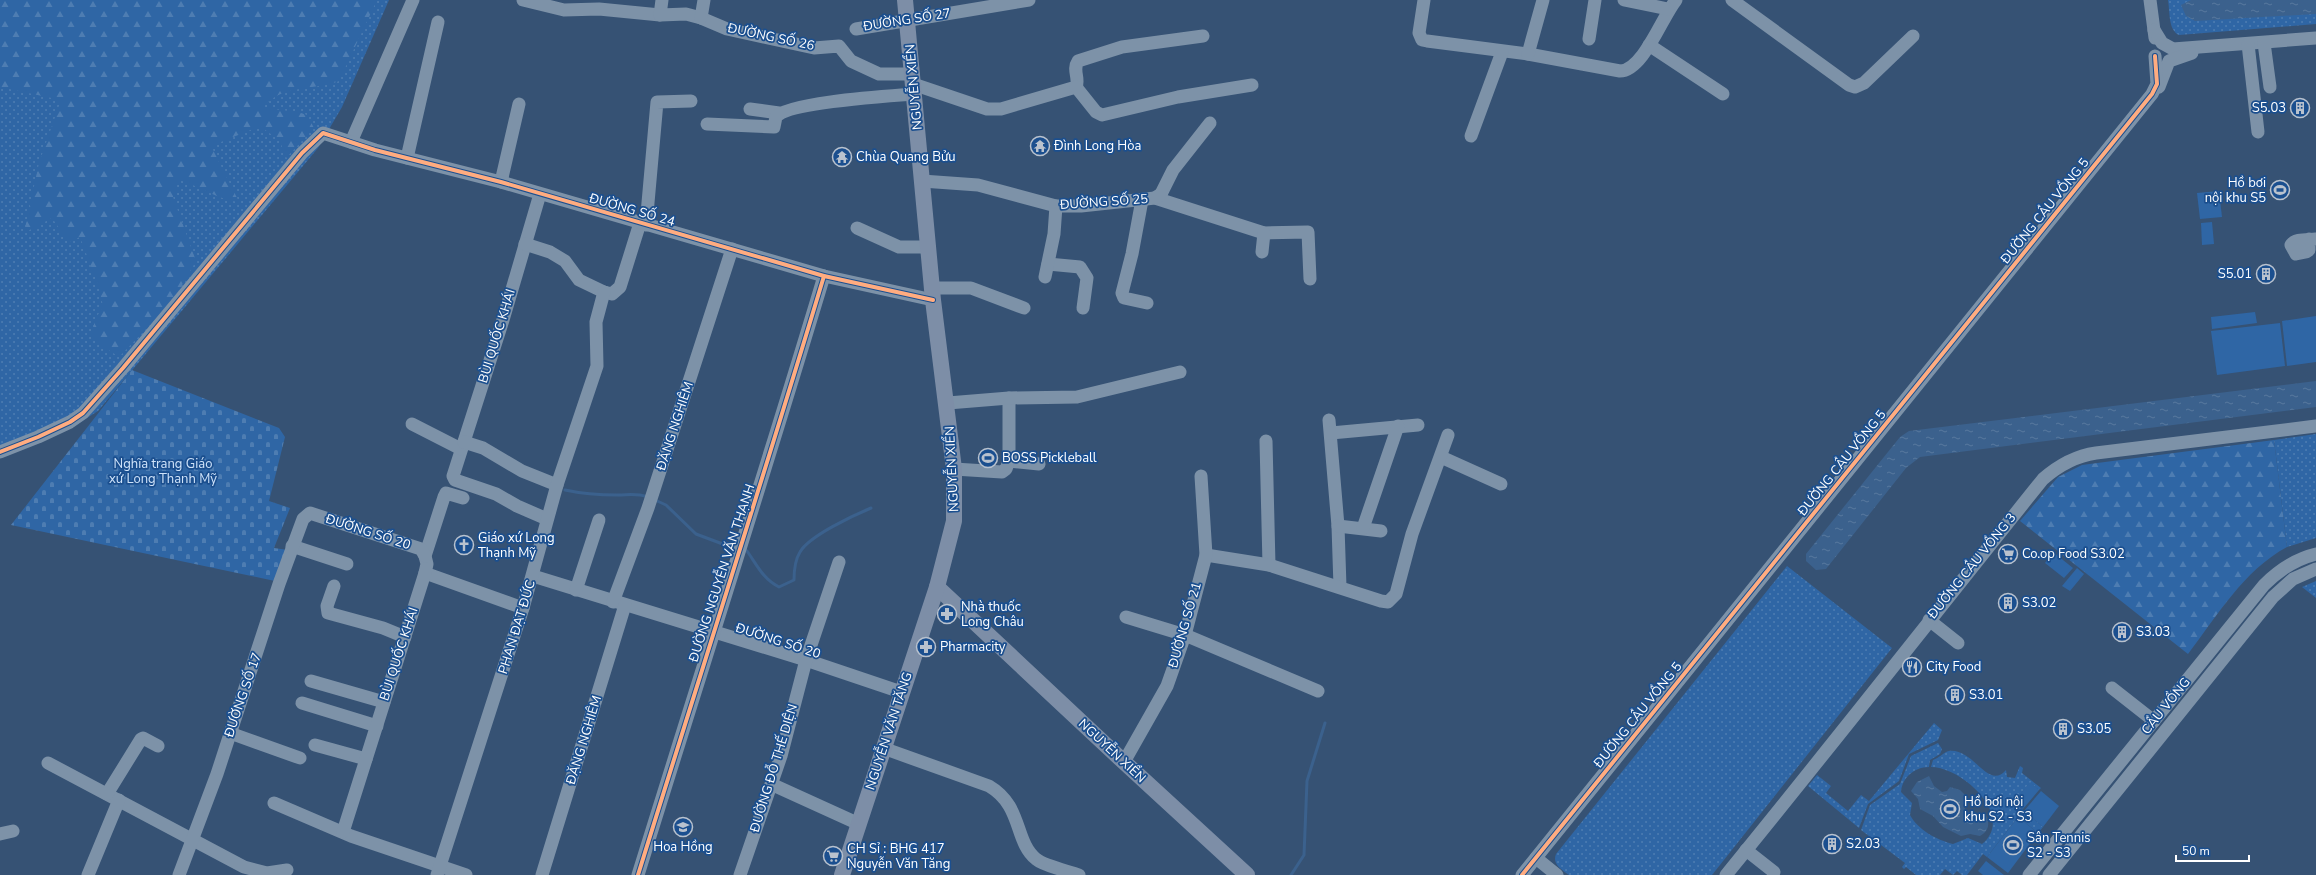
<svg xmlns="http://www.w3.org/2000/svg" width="2316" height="875" viewBox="0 0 2316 875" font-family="'Nunito Sans',sans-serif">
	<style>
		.grass { fill: url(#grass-dots) }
		.forest { fill: url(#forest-firs) }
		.cemetery { fill: url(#cemetery-stones) }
		.pitch { fill: #2f66a5 }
		.water { fill: url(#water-ripples) }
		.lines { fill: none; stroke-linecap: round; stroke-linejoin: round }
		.stream { stroke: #3b618d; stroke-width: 3 }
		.minor { stroke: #7d92a8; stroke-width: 13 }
		.major { stroke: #7d8ea7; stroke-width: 16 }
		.cycleway-casing { stroke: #1b4f8f; stroke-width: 6 }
		.cycleway { stroke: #ffac80; stroke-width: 4 }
		.labels { text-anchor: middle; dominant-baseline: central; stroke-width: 3.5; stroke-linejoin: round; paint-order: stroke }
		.street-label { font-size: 13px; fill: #fff; stroke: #1b4f8f }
		.poi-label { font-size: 13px; fill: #fff; stroke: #1b4f8f; text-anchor: start }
		.park-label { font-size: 13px; fill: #cfe3fa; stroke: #1b4f8f }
	</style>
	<defs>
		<pattern id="grass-dots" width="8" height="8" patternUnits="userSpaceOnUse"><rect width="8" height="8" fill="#2f66a5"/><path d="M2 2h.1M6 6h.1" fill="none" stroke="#4e7db2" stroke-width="1.8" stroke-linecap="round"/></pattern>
		<pattern id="forest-firs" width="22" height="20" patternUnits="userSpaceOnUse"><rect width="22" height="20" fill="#2f66a5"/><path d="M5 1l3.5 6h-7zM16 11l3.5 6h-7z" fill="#4e7db2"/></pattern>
		<pattern id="cemetery-stones" width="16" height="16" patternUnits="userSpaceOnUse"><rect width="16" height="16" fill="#2f66a5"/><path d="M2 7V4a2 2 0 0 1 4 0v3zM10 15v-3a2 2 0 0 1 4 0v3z" fill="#4e7db2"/></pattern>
		<pattern id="water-ripples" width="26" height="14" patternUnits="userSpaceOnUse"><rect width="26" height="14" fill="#3b618d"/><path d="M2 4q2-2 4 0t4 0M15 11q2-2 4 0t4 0" fill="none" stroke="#58799e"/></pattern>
	</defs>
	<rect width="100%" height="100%" fill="#365274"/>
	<g class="grass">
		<path d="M0,0H389L342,107L318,148L98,411L73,427L0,455Z"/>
		<path d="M2168,0H2316V24L2179,35C2168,30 2170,11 2168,0Z"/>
		<path d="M2316,434V538L2287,547L2274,440Z"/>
		<path d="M1787,566L1892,648L1712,875H1569C1561,869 1552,864 1556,854Z"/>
		<path d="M2316,581V598L2302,587Z"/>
		<path d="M1934,723L1942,730L1938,740L1909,754L1899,781L1868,804L1859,828L1808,786L1817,775L1831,786L1826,793L1848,811L1861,795L1869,801Z"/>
		<path d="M1938,743L1942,749L1940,754L1930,760L1929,767C1914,767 1902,778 1901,792L1912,803L1910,815C1918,830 1937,840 1953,844L1968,838L1982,844C2016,816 1962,767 1931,767L1933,760C1939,758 1944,752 1949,751C1974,748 1988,791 2006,770L2007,777L2015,778L2020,766L2023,768L2022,773L2041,788L2039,790L2030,783L2014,802L2043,827L2038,833L2018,817L1987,857L1983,854L1967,875H1962L1957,871L1953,875L1945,869L1940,875H1916L1906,867L1904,869L1902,867L1905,863L1861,830L1870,805L1900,784L1911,756Z"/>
	</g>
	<g class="forest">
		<path d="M0,0H377L339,81C314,91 280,84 263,108L298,112L307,115L314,128L286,158L280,141L260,126L211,146L239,202C218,200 200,186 179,180L173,197L196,261L172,302L119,357L91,338L95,320L103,306L98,285L80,237L69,242L52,218L24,233L39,163L61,100L0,87Z"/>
		<path d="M2274,440L2287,547C2244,570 2217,616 2188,654L2020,521L2058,477L2082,465Z"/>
	</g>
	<path class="cemetery" d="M132,370L279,428L285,437L269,501L290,508L274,548L288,550L275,581L11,525Z"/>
	<g class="pitch">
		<path d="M2219,191L2222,217L2200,219L2197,193Z"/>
		<path d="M2212,222L2214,244L2202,245L2201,223Z"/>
		<path d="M2255,312L2257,323L2212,329L2211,317Z"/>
		<path d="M2316,316V362L2287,366L2282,321Z"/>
		<path d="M2280,323L2285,366L2217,375L2211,331Z"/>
		<path d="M2053,552L2073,568L2064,578L2045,563Z"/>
		<path d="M2077,568L2084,574L2070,591L2062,586Z"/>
		<path d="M2030,782L2039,790L2023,809L2014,802Z"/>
		<path d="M2041,791L2059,806L2043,827L2024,811Z"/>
		<path d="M2018,817L2038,833L2008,873L1987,857Z"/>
		<path d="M1986,861L2004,875H1983L1978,871Z"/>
	</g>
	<g class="water">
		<path d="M2191,0H2316V14L2195,21L2186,16L2181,5Z"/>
		<path d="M2316,381V407L1920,457L1906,468L1826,569L1816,570L1806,561V554L1900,437L1909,431Z"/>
		<path d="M1929,776L1934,786L1942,792L1947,791L1950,787L1960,790L1968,798L1963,805L1966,811L1977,815H1986C1990,824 1989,831 1980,836L1970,834L1961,836L1943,827L1933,816L1920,809L1918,799L1911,791L1917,782Z"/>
	</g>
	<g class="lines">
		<g class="stream">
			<path d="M565,490C583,494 599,495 618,495C629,495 636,493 648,497"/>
			<path d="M655,500L666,505L696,534L736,549"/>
			<path d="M743,550L747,551C757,565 763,579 779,587L794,580C794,571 795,560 800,552C809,536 854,515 871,508"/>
			<path d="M1291,875L1304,855L1307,781L1325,723"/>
		</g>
		<g class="minor">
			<path d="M523,0L564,10L599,9L660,15"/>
			<path d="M662,0L660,15L686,14L701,18L727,29L814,48L839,46L851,61L879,74H913"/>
			<path d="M1424,0L1419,33L1422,40L1427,41L1528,54L1620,71C1643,71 1662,17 1676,0"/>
			<path d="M1624,0L1668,9"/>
			<path d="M1732,0L1849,85L1855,87L1864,83L1913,36"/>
			<path d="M2150,0L2155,38"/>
			<path d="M701,18L704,0"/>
			<path d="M856,29L1029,0"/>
			<path d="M2154,30L2162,43L2173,49L2316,38"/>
			<path d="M1589,39L1595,0"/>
			<path d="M2264,43L2270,87"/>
			<path d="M2248,44L2258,132"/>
			<path d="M1649,45L1723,94"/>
			<path d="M1528,54L1543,0"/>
			<path d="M913,84L987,109H1001L1076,87C1080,79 1072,70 1078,61L1122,47L1203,36"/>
			<path d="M1076,87L1096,112L1102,115L1178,97L1252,85"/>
			<path d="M2159,87L2169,61L2192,53"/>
			<path d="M750,109L779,113"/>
			<path d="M707,124L774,127L776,117C788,102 890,96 914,94"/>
			<path d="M1471,136L1502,52"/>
			<path d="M351,142L413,0"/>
			<path d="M407,158L438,22"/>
			<path d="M922,181L978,185L1056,206H1081L1155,198L1264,233L1308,232L1310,279"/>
			<path d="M501,182L519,104"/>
			<path d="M540,194L503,320L453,476L455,480L496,494L517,506L547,519"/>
			<path d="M1155,198L1161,194L1173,170L1210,123"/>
			<path d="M1142,200L1132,254L1122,293L1124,298L1147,303"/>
			<path d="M646,225L657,102L691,101"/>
			<path d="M857,228L899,247H929"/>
			<path d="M2309,239V250L2306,252L2296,254L2291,245C2295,238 2308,240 2316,239"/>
			<path d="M525,244L550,252L565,261L579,280L604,292L612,294L620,287L640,223"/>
			<path d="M1262,252L1264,233"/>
			<path d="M1048,264L1080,267L1087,278L1083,308"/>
			<path d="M1045,277L1054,234L1056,206"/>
			<path d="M933,288H971L1024,308"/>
			<path d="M1009,398V461L1039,464"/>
			<path d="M948,403L1009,398L1077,397L1180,372"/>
			<path d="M1329,420L1338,526L1340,587"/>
			<path d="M412,424L461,449"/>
			<path d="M1331,433L1418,425"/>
			<path d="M1266,441L1269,565"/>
			<path d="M464,442L483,448L522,471L557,485"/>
			<path d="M0,452L38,437L70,422L83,413L123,368L302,153L323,133L375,150L501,182L824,276L933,300"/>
			<path d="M1441,457L1501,484"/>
			<path d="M954,469L1002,472L1006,469L1009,461"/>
			<path d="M1338,526L1381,531"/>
			<path d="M1363,528L1398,426"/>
			<path d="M292,546L347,564"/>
			<path d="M1206,555L1269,565L1381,601L1388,602L1396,594L1412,534L1448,435"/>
			<path d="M425,573L523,608"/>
			<path d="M533,576L806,660L901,692"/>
			<path d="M334,586L327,606L328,613L383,628L405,637"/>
			<path d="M576,590L599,520"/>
			<path d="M613,602L648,508L732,249"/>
			<path d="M1126,617L1185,635L1318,691"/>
			<path d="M1929,620L1958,643"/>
			<path d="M311,681L384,702"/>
			<path d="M2112,688L2154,721"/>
			<path d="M302,703L377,726"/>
			<path d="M230,733L300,758"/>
			<path d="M315,745L366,759"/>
			<path d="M883,748L989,786C1023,806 1014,841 1036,859C1044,866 1068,871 1079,875"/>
			<path d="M1124,762L1167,686L1185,635L1206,555L1201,476"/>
			<path d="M48,763L244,867L267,873L287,870"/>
			<path d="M771,784L859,824"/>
			<path d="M107,794L141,739L143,738L158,746"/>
			<path d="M274,803L351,836L466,875"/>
			<path d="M343,832L425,573L427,564L425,556L444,497L446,493L463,498"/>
			<path d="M0,834L13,831"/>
			<path d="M1746,850L1774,872"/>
			<path d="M1536,858L1557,875"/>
			<path d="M88,875L119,800"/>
			<path d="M179,875L217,774L279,584L303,519L310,513L316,515L421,549L425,556"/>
			<path d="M437,875L523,608L557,485L597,366L596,322L604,292"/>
			<path d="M542,875L625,605"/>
			<path d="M638,875C700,675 764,476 824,276"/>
			<path d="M740,875L781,756L806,660L839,562"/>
			<path d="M1522,875L2152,94L2157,84L2155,56"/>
			<path d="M1726,875C1833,744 1937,611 2043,479C2059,465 2075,456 2096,453L2316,426"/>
			<path d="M2029,875L2264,585C2279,570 2295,559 2316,554"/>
			<path d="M2049,875L2273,597L2293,579L2316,569"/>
		</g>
		<g class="major">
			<path d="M937,587L1124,762L1247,875"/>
			<path d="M842,875L937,587L954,521V469L933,300L905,0"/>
		</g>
		<defs>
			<g id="cycleway">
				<path d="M0,452L38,437L70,422L83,413L123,368L302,153L323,133L375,150L501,182L824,276L933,300"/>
				<path d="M638,875C700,675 764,476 824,276"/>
				<path d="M1522,875L2152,94L2157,84L2155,56"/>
			</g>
		</defs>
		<use href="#cycleway" class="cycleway-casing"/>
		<use href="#cycleway" class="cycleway"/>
	</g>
	<defs>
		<symbol id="building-ring" viewBox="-11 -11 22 22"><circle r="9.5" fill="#1b4f8f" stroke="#b9c2ce" stroke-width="1.5"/><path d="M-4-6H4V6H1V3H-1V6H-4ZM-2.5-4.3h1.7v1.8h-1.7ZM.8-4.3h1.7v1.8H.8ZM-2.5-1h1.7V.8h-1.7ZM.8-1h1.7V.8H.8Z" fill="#b9c2ce"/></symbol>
		<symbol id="temple-ring" viewBox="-11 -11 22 22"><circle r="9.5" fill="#1b4f8f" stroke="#b9c2ce" stroke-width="1.5"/><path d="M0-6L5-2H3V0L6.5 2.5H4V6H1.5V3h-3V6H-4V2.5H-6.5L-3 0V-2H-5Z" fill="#b9c2ce"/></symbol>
		<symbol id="stadium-ring" viewBox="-11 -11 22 22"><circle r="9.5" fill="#1b4f8f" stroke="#b9c2ce" stroke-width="1.5"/><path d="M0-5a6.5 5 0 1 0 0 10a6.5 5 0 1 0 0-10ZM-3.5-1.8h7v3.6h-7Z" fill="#b9c2ce"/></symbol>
		<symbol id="church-ring" viewBox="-11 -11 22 22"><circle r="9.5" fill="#1b4f8f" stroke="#b9c2ce" stroke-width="1.5"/><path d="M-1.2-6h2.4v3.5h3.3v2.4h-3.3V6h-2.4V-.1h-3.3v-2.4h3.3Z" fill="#b9c2ce"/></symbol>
		<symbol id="supermarket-ring" viewBox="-11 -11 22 22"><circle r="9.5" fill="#1b4f8f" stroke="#b9c2ce" stroke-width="1.5"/><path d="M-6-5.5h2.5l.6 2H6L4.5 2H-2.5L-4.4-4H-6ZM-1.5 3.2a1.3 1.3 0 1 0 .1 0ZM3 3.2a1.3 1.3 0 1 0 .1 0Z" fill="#b9c2ce"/></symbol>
		<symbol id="pharmacy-ring" viewBox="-11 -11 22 22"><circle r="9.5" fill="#1b4f8f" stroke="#b9c2ce" stroke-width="1.5"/><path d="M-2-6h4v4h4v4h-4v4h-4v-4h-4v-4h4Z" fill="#b9c2ce"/></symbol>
		<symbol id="restaurant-ring" viewBox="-11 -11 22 22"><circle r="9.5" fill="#1b4f8f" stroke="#b9c2ce" stroke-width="1.5"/><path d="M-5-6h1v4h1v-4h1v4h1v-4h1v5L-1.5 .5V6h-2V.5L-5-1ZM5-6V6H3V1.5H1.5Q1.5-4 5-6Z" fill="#b9c2ce"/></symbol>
		<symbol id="school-ring" viewBox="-11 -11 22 22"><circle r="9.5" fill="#1b4f8f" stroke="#b9c2ce" stroke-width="1.5"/><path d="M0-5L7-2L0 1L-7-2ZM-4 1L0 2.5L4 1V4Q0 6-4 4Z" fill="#b9c2ce"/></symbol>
	</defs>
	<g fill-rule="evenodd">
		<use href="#building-ring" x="2289" y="97" width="22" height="22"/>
		<use href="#temple-ring" x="1029" y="135" width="22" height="22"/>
		<use href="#temple-ring" x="831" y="146" width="22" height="22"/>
		<use href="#stadium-ring" x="2269" y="179" width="22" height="22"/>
		<use href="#building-ring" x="2255" y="263" width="22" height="22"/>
		<use href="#stadium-ring" x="977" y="447" width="22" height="22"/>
		<use href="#church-ring" x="453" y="534" width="22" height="22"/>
		<use href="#supermarket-ring" x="1997" y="543" width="22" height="22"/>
		<use href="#building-ring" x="1997" y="592" width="22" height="22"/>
		<use href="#pharmacy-ring" x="936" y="603" width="22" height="22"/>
		<use href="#building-ring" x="2111" y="621" width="22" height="22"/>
		<use href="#pharmacy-ring" x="915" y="636" width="22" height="22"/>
		<use href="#restaurant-ring" x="1901" y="656" width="22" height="22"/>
		<use href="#building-ring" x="1944" y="684" width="22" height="22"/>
		<use href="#building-ring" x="2052" y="718" width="22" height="22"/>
		<use href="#stadium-ring" x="1939" y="798" width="22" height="22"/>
		<use href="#school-ring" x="672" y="816" width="22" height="22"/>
		<use href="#building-ring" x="1821" y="833" width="22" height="22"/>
		<use href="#stadium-ring" x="2002" y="834" width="22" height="22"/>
		<use href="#supermarket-ring" x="822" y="845" width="22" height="22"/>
	</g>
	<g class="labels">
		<g class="street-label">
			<text transform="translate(907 20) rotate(-9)">ĐƯỜNG SỐ 27</text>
			<text transform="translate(771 37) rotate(12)">ĐƯỜNG SỐ 26</text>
			<text transform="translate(914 87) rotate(-95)">NGUYỄN XIỂN</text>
			<text transform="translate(1104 202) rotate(-4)">ĐƯỜNG SỐ 25</text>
			<text transform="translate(632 210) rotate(16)">ĐƯỜNG SỐ 24</text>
			<text transform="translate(2045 211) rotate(-51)">ĐƯỜNG CẦU VỒNG 5</text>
			<text transform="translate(497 336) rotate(-73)">BÙI QUỐC KHÁI</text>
			<text transform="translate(675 426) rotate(-72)">ĐẶNG NGHIÊM</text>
			<text transform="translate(1842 463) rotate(-51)">ĐƯỜNG CẦU VỒNG 5</text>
			<text transform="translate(952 469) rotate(-93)">NGUYỄN XIỂN</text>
			<text transform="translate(368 532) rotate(18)">ĐƯỜNG SỐ 20</text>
			<text transform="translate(1972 566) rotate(-51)">ĐƯỜNG CẦU VỒNG 3</text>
			<text transform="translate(722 573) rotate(-72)">ĐƯỜNG NGUYỄN VĂN THẠNH</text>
			<text transform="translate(1185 625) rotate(-74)">ĐƯỜNG SỐ 21</text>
			<text transform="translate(517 627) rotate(-73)">PHAN ĐẠT ĐỨC</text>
			<text transform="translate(778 641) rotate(18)">ĐƯỜNG SỐ 20</text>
			<text transform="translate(399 654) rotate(-72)">BÙI QUỐC KHÁI</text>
			<text transform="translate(243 695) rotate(-71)">ĐƯỜNG SỐ 17</text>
			<text transform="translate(2166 706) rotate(-51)">CẦU VỒNG</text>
			<text transform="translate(1638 715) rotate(-51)">ĐƯỜNG CẦU VỒNG 5</text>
			<text transform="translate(889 731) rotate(-72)">NGUYỄN VĂN TĂNG</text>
			<text transform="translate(584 740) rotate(-73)">ĐẶNG NGHIÊM</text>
			<text transform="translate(1112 751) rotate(43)">NGUYỄN XIỂN</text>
			<text transform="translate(774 768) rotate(-73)">ĐƯỜNG ĐỖ THẾ DIỆN</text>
		</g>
		<g class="poi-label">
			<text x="2286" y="108" text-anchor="end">S5.03</text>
			<text x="1054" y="146">Đình Long Hòa</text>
			<text x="856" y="157">Chùa Quang Bửu</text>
			<text x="2266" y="183" text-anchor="end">Hồ bơi<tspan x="2266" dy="15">nội khu S5</tspan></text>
			<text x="2252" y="274" text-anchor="end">S5.01</text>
			<text x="1002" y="458">BOSS Pickleball</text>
			<text x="478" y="538">Giáo xứ Long<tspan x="478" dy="15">Thạnh Mỹ</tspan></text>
			<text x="2022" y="554">Co.op Food S3.02</text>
			<text x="2022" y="603">S3.02</text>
			<text x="961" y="607">Nhà thuốc<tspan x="961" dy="15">Long Châu</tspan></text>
			<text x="2136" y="632">S3.03</text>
			<text x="940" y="647">Pharmacity</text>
			<text x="1926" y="667">City Food</text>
			<text x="1969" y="695">S3.01</text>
			<text x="2077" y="729">S3.05</text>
			<text x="1964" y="802">Hồ bơi nội<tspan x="1964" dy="15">khu S2 - S3</tspan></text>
			<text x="2027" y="838">Sân Tennis<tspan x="2027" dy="15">S2 - S3</tspan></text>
			<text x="1846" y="844">S2.03</text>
			<text x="683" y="847" text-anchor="middle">Hoa Hồng</text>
			<text x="847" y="849">CH Sỉ : BHG 417<tspan x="847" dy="15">Nguyễn Văn Tăng</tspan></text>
		</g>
		<g class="park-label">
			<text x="163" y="464">Nghĩa trang Giáo<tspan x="163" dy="15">xứ Long Thạnh Mỹ</tspan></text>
		</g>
	</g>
	<path d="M2176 855v6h73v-6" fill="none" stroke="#ffffff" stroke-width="2"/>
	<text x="2182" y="855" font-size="12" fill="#ffffff" stroke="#1b4f8f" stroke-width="3" paint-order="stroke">50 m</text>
</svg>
